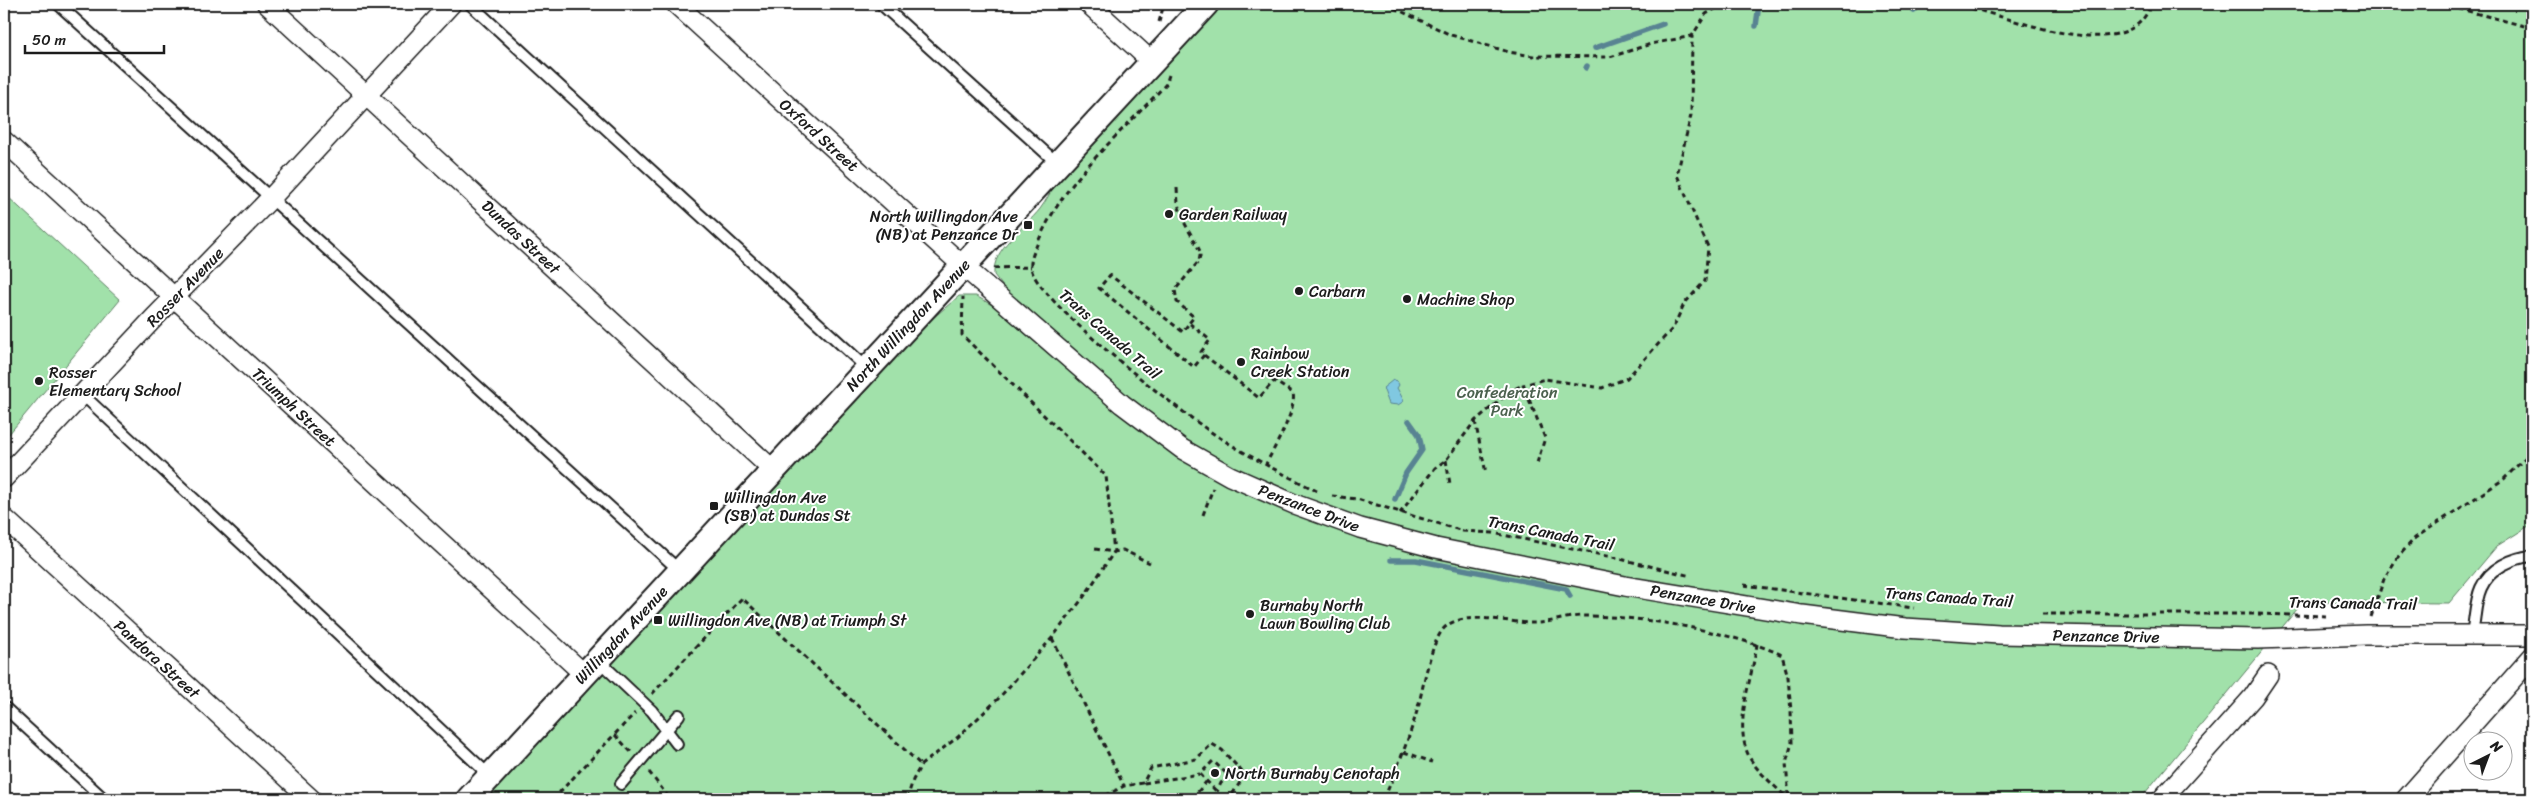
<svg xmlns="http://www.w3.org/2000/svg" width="2536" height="803" viewBox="0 0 2536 803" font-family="Sriracha,sans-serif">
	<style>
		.green { fill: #a1e1aa; stroke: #5e7e63 }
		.water { fill: #80c8e1; stroke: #588392 }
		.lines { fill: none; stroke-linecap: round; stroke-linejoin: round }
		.stream { stroke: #588392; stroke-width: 5.5 }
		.service-casing { stroke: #1c1c1c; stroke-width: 14 }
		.minor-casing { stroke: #1c1c1c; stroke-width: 22 }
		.tertiary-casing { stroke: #1c1c1c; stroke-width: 28 }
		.path { stroke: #1c1c1c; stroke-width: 3; stroke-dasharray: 5 4; stroke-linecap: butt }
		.service { stroke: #fff; stroke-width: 10 }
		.minor { stroke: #fff; stroke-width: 19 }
		.tertiary { stroke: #fff; stroke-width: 24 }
		.poi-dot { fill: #1c1c1c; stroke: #fff; stroke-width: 2 }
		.labels { text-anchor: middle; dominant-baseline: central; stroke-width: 4; stroke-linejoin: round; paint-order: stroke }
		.street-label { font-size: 16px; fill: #1c1c1c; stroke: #fff }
		.poi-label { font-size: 16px; fill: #1c1c1c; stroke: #fff; text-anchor: start }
		.park-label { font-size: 16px; fill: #4b614e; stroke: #fff }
	</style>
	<rect width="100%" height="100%" fill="#fff"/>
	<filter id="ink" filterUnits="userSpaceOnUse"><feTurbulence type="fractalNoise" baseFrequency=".02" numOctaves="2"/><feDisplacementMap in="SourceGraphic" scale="10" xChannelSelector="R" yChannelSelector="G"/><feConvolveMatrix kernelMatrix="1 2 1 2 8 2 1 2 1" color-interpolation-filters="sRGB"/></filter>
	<g filter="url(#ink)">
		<g class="green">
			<path d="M1222,4H2532V524L2497,546L2449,603L2303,602L2140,799H482L919,330L959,296H976L997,308L1008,293L994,275C992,248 1024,229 1040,209C1046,201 1051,191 1056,182Z"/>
			<path d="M7,196L120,300L4,440V200Z"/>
		</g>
		<path class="water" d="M1393,380L1397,381L1399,385L1397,388L1404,401L1398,405L1389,404L1383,388Z"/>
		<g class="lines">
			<g class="stream">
				<path d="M1914,11L1915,10"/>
				<path d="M1756,26L1759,4"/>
				<path d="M1595,48L1663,24"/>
				<path d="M1586,68L1587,66"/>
				<path d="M1395,499L1406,473L1422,450L1419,435L1409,421"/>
				<path d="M1391,560H1416L1566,589L1570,596"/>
			</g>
			<defs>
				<g id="service">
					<path d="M58,4L680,571"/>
					<path d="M470,4L868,369"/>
					<path d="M881,4L1058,164"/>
					<path d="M83,395L490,776"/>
					<path d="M2472,634C2475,620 2475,601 2481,588C2490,568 2512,558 2532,556"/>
					<path d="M598,660L652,711L677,744"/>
					<path d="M4,707L104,799"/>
					<path d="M621,784L679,715"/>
				</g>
				<g id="minor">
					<path d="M267,4L774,471"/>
					<path d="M676,4L963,266L1122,404L1182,449L1230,476L1294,504L1360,528L1436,548L1625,586L1802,615L1905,628L1999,634L2258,639L2366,635H2532"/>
					<path d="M1089,4L1152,62"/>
					<path d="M4,141L584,674"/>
					<path d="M4,478L154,318L271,198L451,4"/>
					<path d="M4,518L311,799"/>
					<path d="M2162,799L2253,697L2268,675"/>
					<path d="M2406,799L2532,657"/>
				</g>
				<path id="tertiary" d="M469,799L1206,4"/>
			</defs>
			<use href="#service" class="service-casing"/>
			<use href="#minor" class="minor-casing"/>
			<use href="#tertiary" class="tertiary-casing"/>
			<g class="path">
				<path d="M1386,4L1451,35L1509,52L1533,56L1610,57L1651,44L1692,36"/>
				<path d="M1927,4C1939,8 1949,4 1961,6C2006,14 2129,71 2151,4"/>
				<path d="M2441,4L2532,28"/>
				<path d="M1159,22L1164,4"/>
				<path d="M1169,75L1166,84C1121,134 1065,178 1038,242C1035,250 1030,259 1031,267C1032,297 1181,412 1211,432C1244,454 1281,473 1317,491"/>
				<path d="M1177,188L1178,204L1183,220L1200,251V256L1199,261L1175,290L1177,302L1194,317L1189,323"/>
				<path d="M994,268L1031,267"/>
				<path d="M1204,355L1194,367L1099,288L1110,275L1183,332L1189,323L1210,340L1201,352L1204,355L1259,398L1274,381L1293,393C1297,410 1274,448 1266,464"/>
				<path d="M1475,421L1486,473"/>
				<path d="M1446,460L1450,484"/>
				<path d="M1537,463L1545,438L1523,385L1545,379L1602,388L1627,378L1673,328L1684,304L1705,281L1708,247L1677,175L1691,115L1692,36L1706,14L1724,4"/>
				<path d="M1332,496L1357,499L1463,531L1493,533L1612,557L1691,576"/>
				<path d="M1400,513L1435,468L1446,460L1475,421L1512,390L1523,385"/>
				<path d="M1203,515L1213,488"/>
				<path d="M1095,549L1114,552L1123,550L1150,563"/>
				<path d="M1744,585L1914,608"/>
				<path d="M2042,614H2257L2328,616"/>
				<path d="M2371,617L2384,579L2397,558L2415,538L2504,479L2532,451"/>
				<path d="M1052,638L1124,786"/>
				<path d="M1757,644C1752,682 1728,734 1756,767C1765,778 1778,789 1788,799"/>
				<path d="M652,694L742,598L921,765"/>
				<path d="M615,735L632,753"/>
				<path d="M1404,752L1432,762"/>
				<path d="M649,772L670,799"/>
				<path d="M1144,783L1200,774"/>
				<path d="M1105,796L1124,786L1143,783L1151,768L1196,759L1212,744L1222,750L1245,775L1229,799"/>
				<path d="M553,799L635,713"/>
				<path d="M907,799L913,780L921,765L958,737L998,699L1052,638L1083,598L1114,552L1106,476L962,335L963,297"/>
				<path d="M1192,799L1206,782"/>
				<path d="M1216,799L1217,792L1200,774L1213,761L1229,776L1221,783L1217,792"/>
				<path d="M1384,799C1396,770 1408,742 1417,711C1423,689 1429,650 1441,632C1457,607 1510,624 1535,623C1551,623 1567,616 1583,616C1643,616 1729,631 1782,655L1788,677L1791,711L1792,743L1786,763L1789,799"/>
			</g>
			<use href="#service" class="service"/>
			<use href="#minor" class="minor"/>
			<use href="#tertiary" class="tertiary"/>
		</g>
	</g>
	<g class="poi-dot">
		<circle cx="1169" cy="214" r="5"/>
		<rect x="1023" y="220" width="10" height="10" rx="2.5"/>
		<circle cx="1299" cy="291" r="5"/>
		<circle cx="1407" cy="299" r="5"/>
		<circle cx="1241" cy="362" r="5"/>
		<circle cx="39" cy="381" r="5"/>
		<rect x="709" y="501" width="10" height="10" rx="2.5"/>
		<circle cx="1250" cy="614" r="5"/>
		<rect x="653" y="615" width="10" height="10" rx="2.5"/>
		<circle cx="1215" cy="773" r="5"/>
	</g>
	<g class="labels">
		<g class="street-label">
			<text transform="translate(819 135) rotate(42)">Oxford Street</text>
			<text transform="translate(521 237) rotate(43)">Dundas Street</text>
			<text transform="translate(185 287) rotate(-46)">Rosser Avenue</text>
			<text transform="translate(908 325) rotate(-47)">North Willingdon Avenue</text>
			<text transform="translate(1110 334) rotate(41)">Trans Canada Trail</text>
			<text transform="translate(294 407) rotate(43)">Triumph Street</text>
			<text transform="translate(1309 508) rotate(21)">Penzance Drive</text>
			<text transform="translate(1551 533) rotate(11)">Trans Canada Trail</text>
			<text transform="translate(1949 597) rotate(4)">Trans Canada Trail</text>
			<text transform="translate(1703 599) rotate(10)">Penzance Drive</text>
			<text transform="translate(2353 603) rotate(1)">Trans Canada Trail</text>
			<text transform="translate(621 635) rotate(-47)">Willingdon Avenue</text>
			<text transform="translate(2106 636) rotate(1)">Penzance Drive</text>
			<text transform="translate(157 659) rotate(42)">Pandora Street</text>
		</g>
		<g class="poi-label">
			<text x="1179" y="214">Garden Railway</text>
			<text x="1018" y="216" text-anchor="end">North Willingdon Ave<tspan x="1018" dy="18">(NB) at Penzance Dr</tspan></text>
			<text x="1309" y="291">Carbarn</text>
			<text x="1417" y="299">Machine Shop</text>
			<text x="1251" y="353">Rainbow<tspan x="1251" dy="18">Creek Station</tspan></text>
			<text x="49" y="372">Rosser<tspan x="49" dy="18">Elementary School</tspan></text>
			<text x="724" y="497">Willingdon Ave<tspan x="724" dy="18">(SB) at Dundas St</tspan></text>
			<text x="1260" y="605">Burnaby North<tspan x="1260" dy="18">Lawn Bowling Club</tspan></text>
			<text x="668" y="620">Willingdon Ave (NB) at Triumph St</text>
			<text x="1225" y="773">North Burnaby Cenotaph</text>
		</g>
		<g class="park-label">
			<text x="1507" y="392">Confederation<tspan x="1507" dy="18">Park</tspan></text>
		</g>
	</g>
	<rect width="2536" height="803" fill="none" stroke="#fff" stroke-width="20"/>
	<rect x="10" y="10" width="2516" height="783" fill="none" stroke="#1c1c1c" stroke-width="2" filter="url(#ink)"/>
	<g transform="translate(2488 756) rotate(42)"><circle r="24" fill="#ffffff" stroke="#a4a4a4"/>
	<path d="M0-4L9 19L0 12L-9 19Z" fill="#1c1c1c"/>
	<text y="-8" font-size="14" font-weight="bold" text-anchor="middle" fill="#1c1c1c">N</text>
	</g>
	<path d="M25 45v8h139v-8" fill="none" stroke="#1c1c1c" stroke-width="2.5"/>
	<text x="32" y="45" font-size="15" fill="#1c1c1c" stroke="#ffffff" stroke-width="4" paint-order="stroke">50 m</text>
</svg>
